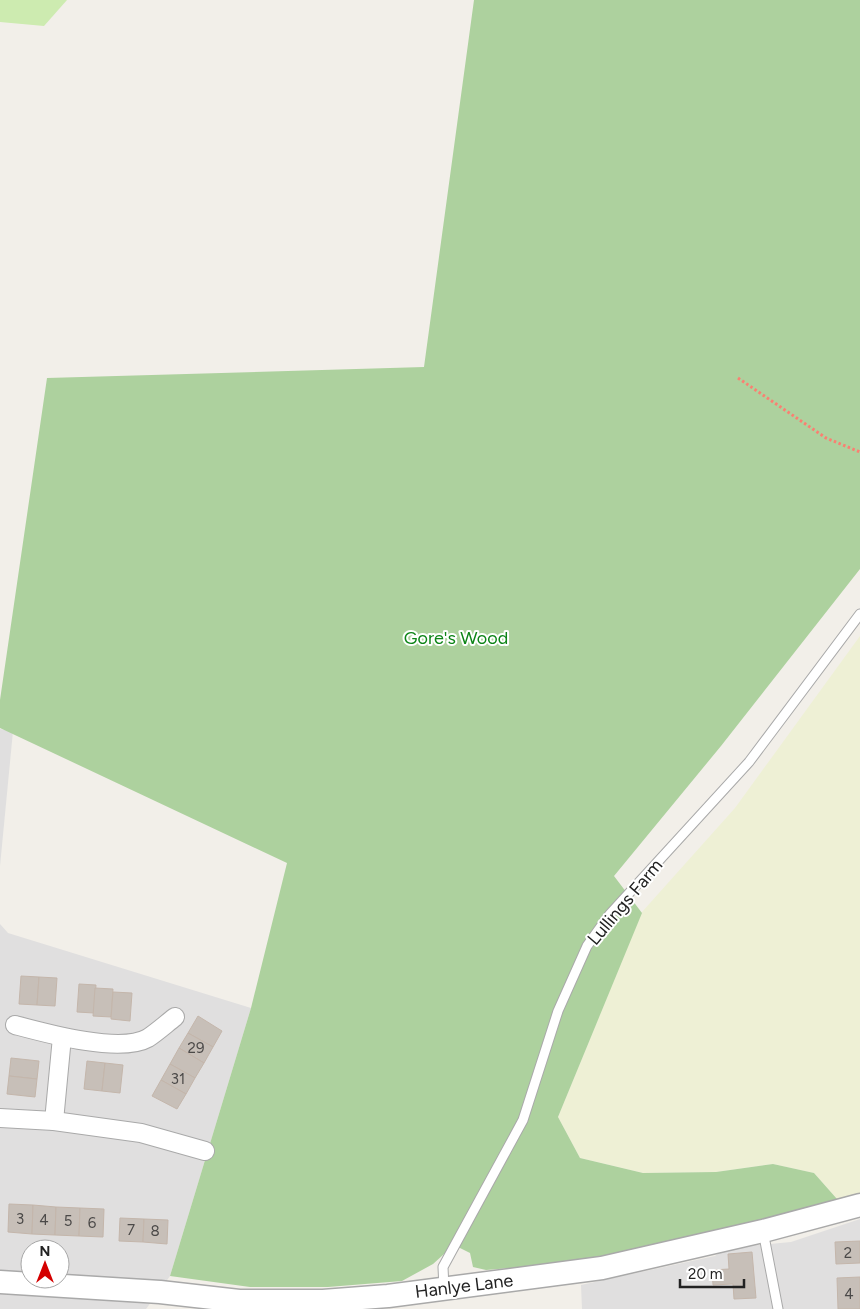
<svg xmlns="http://www.w3.org/2000/svg" width="860" height="1309" viewBox="0 0 860 1309" font-family="Figtree,sans-serif">
	<style>
		.residential { fill: #e0dfdf; fill-rule: evenodd }
		.farmland { fill: #eef0d5 }
		.grass { fill: #cdebb0 }
		.forest { fill: #add19e }
		.building { fill: #c7bfb8; stroke: #c4b6ab }
		.lines { fill: none; stroke-linecap: round; stroke-linejoin: round }
		.service-casing { stroke: #a9a9a9; stroke-width: 11 }
		.minor-casing { stroke: #a9a9a9; stroke-width: 20 }
		.tertiary-casing { stroke: #a9a9a9; stroke-width: 25 }
		.path { stroke: #fa8072; stroke-width: 3; stroke-dasharray: 2.5 2.5; stroke-linecap: butt }
		.service { stroke: #fff; stroke-width: 9 }
		.minor { stroke: #fff; stroke-width: 18 }
		.tertiary { stroke: #fff; stroke-width: 22 }
		.labels { text-anchor: middle; dominant-baseline: central; stroke-width: 4; stroke-linejoin: round; paint-order: stroke }
		.number-label { font-size: 15px; fill: #4b4948 }
		.park-label { font-size: 18px; fill: #0c8416; stroke: #fff }
		.street-label { font-size: 18px; fill: #222; stroke: #fff }
	</style>
	<rect width="100%" height="100%" fill="#f2efe9"/>
	<g class="residential">
		<path d="M0,729L13,731L0,866Z"/>
		<path d="M0,924L8,933L251,1008L170,1276L146,1309H0ZM30,1249H60V1279H30Z"/>
		<path d="M860,1219V1309H582L581,1285L715,1256L726,1248L791,1242Z"/>
	</g>
	<path class="farmland" d="M860,636V1193L837,1199L814,1173L773,1164L716,1172L643,1173L580,1158L558,1117L642,912L735,808Z"/>
	<path class="grass" d="M0,0H67L44,26L0,22Z"/>
	<path class="forest" d="M474,0H860V569L721,746L614,876L642,913L558,1117L580,1158L643,1173L716,1172L773,1164L814,1173L837,1199L676,1244L547,1265L486,1270L473,1267L470,1253L454,1245L433,1264L402,1281L328,1287H250L170,1276L251,1008L287,863L0,728V700L47,378L424,367Z"/>
	<g class="building">
		<path d="M21,976L39,977L37,1005L19,1004Z"/>
		<path d="M39,977L57,978L55,1006L37,1005Z"/>
		<path d="M79,984L96,985L94,1013L77,1012Z"/>
		<path d="M95,988L113,989L111,1017L93,1016Z"/>
		<path d="M113,992L132,993L130,1021L111,1019Z"/>
		<path d="M198,1016L222,1031L213,1047L188,1033Z"/>
		<path d="M188,1033L213,1047L204,1063L179,1048Z"/>
		<path d="M179,1048L204,1063L195,1078L170,1064Z"/>
		<path d="M11,1058L39,1061L37,1079L9,1076Z"/>
		<path d="M87,1061L105,1063L102,1091L84,1089Z"/>
		<path d="M105,1063L123,1065L120,1093L102,1091Z"/>
		<path d="M170,1064L195,1078L186,1094L161,1080Z"/>
		<path d="M9,1076L37,1079L35,1097L7,1094Z"/>
		<path d="M161,1080L186,1094L177,1109L152,1096Z"/>
		<path d="M9,1204L33,1205L32,1234L8,1232Z"/>
		<path d="M33,1205L56,1207L55,1235L32,1234Z"/>
		<path d="M56,1207L80,1208L79,1236L55,1235Z"/>
		<path d="M80,1208L104,1209L103,1237L79,1236Z"/>
		<path d="M120,1218L144,1219L143,1242L119,1241Z"/>
		<path d="M144,1219L168,1220L167,1244L143,1242Z"/>
		<path d="M860,1241V1263L836,1264L835,1242Z"/>
		<path d="M752,1252L756,1298L734,1299L733,1284L713,1285L712,1270L729,1269L728,1254Z"/>
		<path d="M860,1277V1309H838L837,1278Z"/>
	</g>
	<g class="lines">
		<defs>
			<g id="service">
				<path d="M763,1231L778,1309"/>
				<path d="M444,1289L443,1267L523,1120L558,1011L587,946L610,914L749,762L860,614"/>
			</g>
			<g id="minor">
				<path d="M15,1025C45,1033 120,1054 148,1038C157,1032 166,1024 175,1017"/>
				<path d="M0,1118L54,1121L141,1133L205,1151"/>
				<path d="M54,1121L62,1037"/>
			</g>
			<path id="tertiary" d="M0,1282L160,1292L239,1301H323L388,1296L602,1268L763,1231L860,1205"/>
		</defs>
		<use href="#service" class="service-casing"/>
		<use href="#minor" class="minor-casing"/>
		<use href="#tertiary" class="tertiary-casing"/>
		<path class="path" d="M738,378L826,438L860,452"/>
		<use href="#service" class="service"/>
		<use href="#minor" class="minor"/>
		<use href="#tertiary" class="tertiary"/>
	</g>
	<g class="labels">
		<g class="number-label">
			<text x="196" y="1048">29</text>
			<text x="178" y="1079">31</text>
			<text x="20" y="1219">3</text>
			<text x="44" y="1220">4</text>
			<text x="68" y="1221">5</text>
			<text x="92" y="1223">6</text>
			<text x="131" y="1230">7</text>
			<text x="155" y="1231">8</text>
			<text x="848" y="1253">2</text>
			<text x="849" y="1294">4</text>
		</g>
		<g class="park-label">
			<text x="456" y="638">Gore's Wood</text>
		</g>
		<g class="street-label">
			<text transform="translate(625 902) rotate(-50)">Lullings Farm</text>
			<text transform="translate(464 1286) rotate(-7)">Hanlye Lane</text>
		</g>
	</g>
	<g transform="translate(45 1264)"><circle r="24" fill="#ffffff" stroke="#a7a7a7"/>
	<path d="M0-4L9 19L0 12L-9 19Z" fill="#d40000"/>
	<text y="-8" font-size="14" font-weight="bold" text-anchor="middle" fill="#222222">N</text>
	</g>
	<path d="M680 1279v8h64v-8" fill="none" stroke="#222222" stroke-width="2.5"/>
	<text x="688" y="1279" font-size="15" fill="#222222" stroke="#ffffff" stroke-width="4" paint-order="stroke">20 m</text>
</svg>
